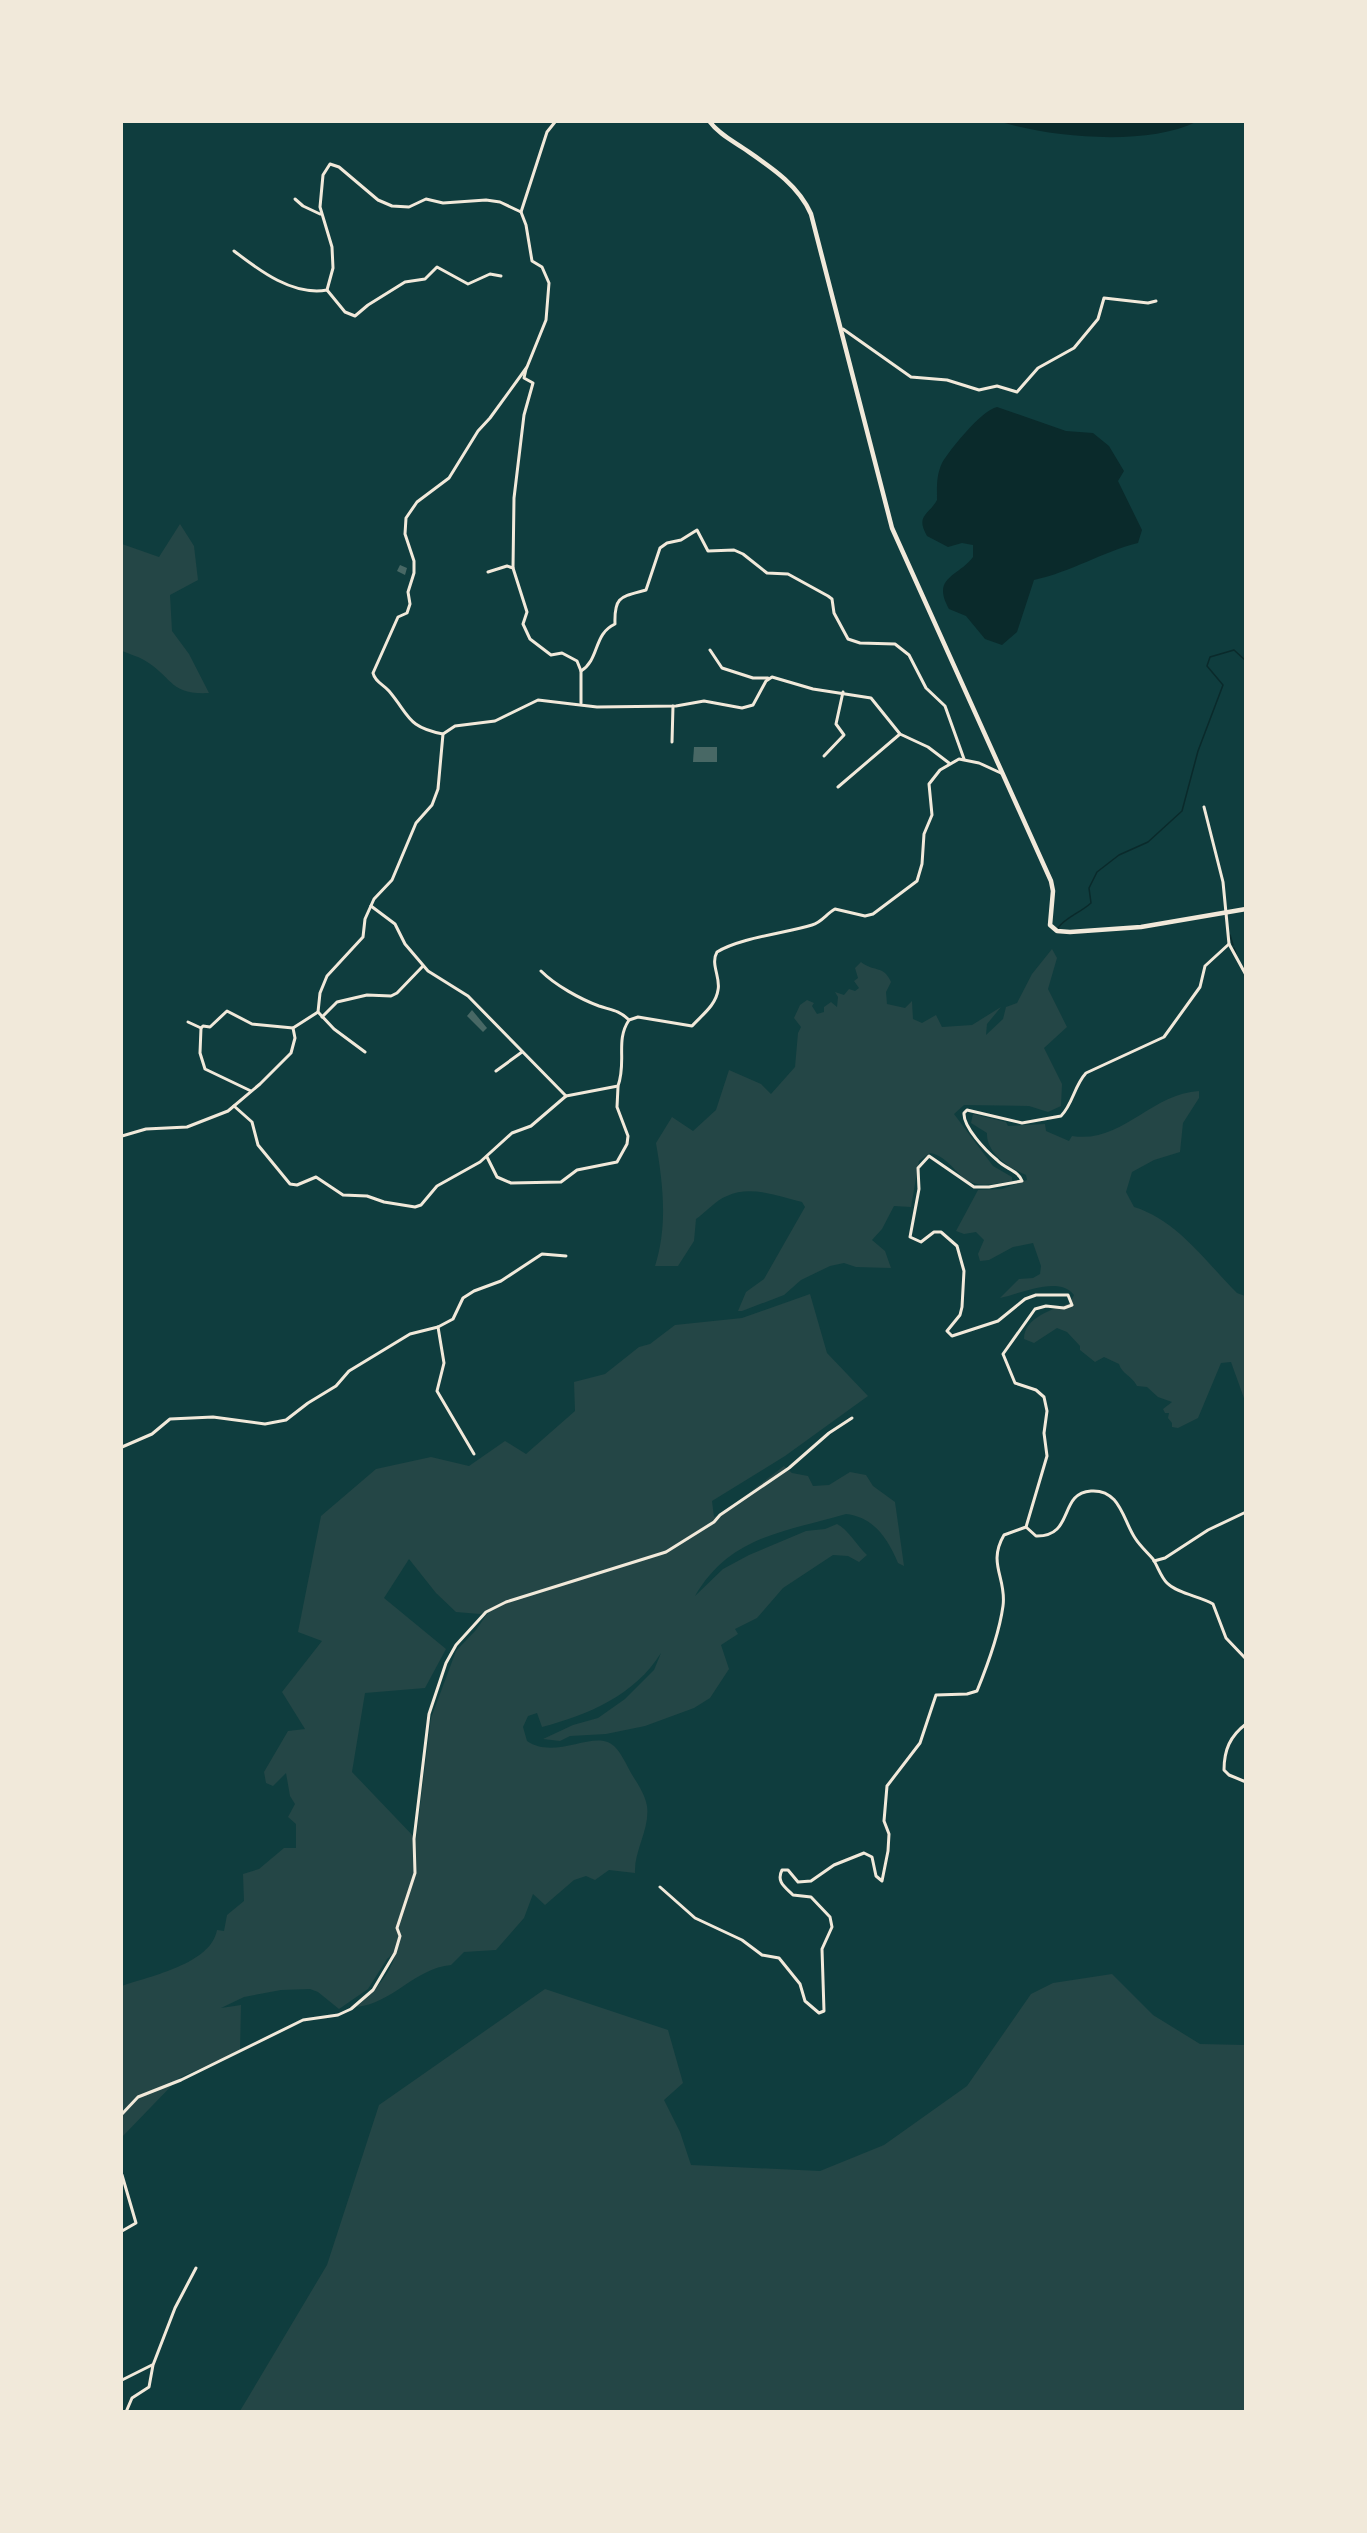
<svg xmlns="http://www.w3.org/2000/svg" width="1367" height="2533" viewBox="0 0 1367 2533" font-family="Jost,sans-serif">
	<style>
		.green { fill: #244646; fill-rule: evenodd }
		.water { fill: #0a2a2b }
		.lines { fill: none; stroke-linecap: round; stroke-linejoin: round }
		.stream { stroke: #0a2a2b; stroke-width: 1.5 }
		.building { fill: #486865 }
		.minor { stroke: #f1e9da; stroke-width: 3 }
		.secondary { stroke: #f1e9da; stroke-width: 4.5 }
	</style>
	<rect width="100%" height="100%" fill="#0f3d3e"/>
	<g class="green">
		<path d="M180,524L194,546L198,580L170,595L172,631L189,654L209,693C169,695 173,677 144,660C137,656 129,654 122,651V544L159,557Z"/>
		<path d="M1052,949L1057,958L1048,989L1067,1027L1044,1048L1062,1084L1061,1106L1048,1112L1029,1106L964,1105L954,1114L993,1166L1012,1177V1181C1000,1183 985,1187 973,1183C957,1178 949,1156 930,1153L919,1161L911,1207L894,1206L882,1229L872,1240L885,1251L891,1268L856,1267L844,1263L830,1266L801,1280L784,1295L742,1311H738L746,1292L764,1279L805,1207L802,1202C778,1196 750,1185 727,1196C716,1200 706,1212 696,1219L694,1241L678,1266H655C668,1225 663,1184 656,1143L672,1117L693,1131L716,1110L729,1070L761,1084L771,1094L795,1067L798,1033L801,1027L794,1018L800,1005L807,1000L814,1003L812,1006L817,1014L824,1012V1007L831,1002L837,1007L838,997L835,992L844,995L849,989L855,991L859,988L854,981L858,978L855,968L861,962C873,972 884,965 891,982L886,992L887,1004L905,1008L912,1001L913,1019L922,1023L936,1015L942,1027L972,1025L1001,1007L987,1024L986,1035L1003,1019L1006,1007L1017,1003L1032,974Z"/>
		<path d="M1199,1091V1098L1183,1123L1180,1152L1154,1160L1132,1172L1126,1192L1134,1207C1177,1220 1206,1262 1237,1293L1245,1296V1401L1231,1362L1221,1363L1198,1418L1178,1428L1172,1427V1423L1168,1418L1169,1413H1165L1163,1409L1172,1402L1158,1397L1147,1387L1137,1386C1132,1376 1122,1374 1119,1364L1104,1357L1095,1362L1080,1350V1346L1067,1332L1057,1328L1034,1343L1024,1339C1024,1317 1054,1309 1070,1303L1074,1295C1059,1275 1020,1294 1000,1298L1019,1279L1033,1278L1040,1274L1041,1266L1033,1243L1013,1247L989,1260L980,1261L978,1254L984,1240L976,1232L964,1234L956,1231L978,1190L1002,1189L1027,1180L1026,1175C1009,1168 986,1153 987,1133L971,1123L973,1114L1006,1122L1008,1126L1045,1124L1046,1131L1069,1141L1072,1136C1122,1144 1150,1094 1199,1091Z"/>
		<path d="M810,1294L827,1353L868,1396L785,1456L712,1501L714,1517L720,1515L784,1466L792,1473L808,1476L813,1486L829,1485L850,1472L866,1475L873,1486L895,1502L904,1566L898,1563C888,1539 874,1517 846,1514C784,1532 730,1536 695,1596L723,1569L749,1555L806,1531L825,1529L837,1524C848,1529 857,1546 867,1555L859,1562L848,1556L833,1555L783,1588L757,1618L735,1629L738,1634L721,1645L729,1669L710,1698L694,1708L645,1726L606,1734L570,1736L560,1741L543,1739L573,1725L598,1718L625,1699L654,1670L661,1653C635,1695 588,1715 542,1727L537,1713L528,1716L523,1727L527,1741C556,1761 595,1728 614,1746C622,1754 626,1764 631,1773C637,1783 645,1794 647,1806C650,1830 634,1850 635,1873L609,1870L595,1880L586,1876L574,1880L545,1905L533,1894L524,1918L496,1950L464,1952L451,1965C415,1968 392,2004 356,2007C373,1993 392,1973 396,1951L387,1959L368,1989L339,2009L318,1992L310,1989L281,1990L244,1997L221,2008L241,2005L240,2051L179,2078L122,2137V1986C150,1976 211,1964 217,1930L224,1931L227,1915L244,1901L243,1874L259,1869L284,1848H296V1824L288,1817L295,1804L290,1796L286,1773L273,1786L266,1783L264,1772L288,1731L305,1729L282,1692L322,1641L298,1632L321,1516L376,1469L431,1457L469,1466L505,1441L526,1454L575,1411L574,1382L605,1374L639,1347L650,1344L675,1325L742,1318ZM409,1559L436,1593L456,1612L480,1614L489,1611L476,1630L456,1651L431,1718L416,1839L352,1772L365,1693L425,1688L446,1649L384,1598Z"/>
		<path d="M1112,1974L1153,2015L1200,2044L1245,2045V2411H240L327,2265L379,2105L545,1989L668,2030L683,2083L664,2100L680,2132L691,2165L820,2171L884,2145L967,2086L1031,1994L1053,1983Z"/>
	</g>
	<g class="water">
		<path d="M1001,122H1196C1147,146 1053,138 1001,122Z"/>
		<path d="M997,407L1066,431L1093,433L1109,446L1124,471L1118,481L1142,530L1138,543C1102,552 1071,572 1034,580L1017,632L1002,645L985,639L966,616L949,609C931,577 958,577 973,557V545L962,543L948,547L927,536C915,515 929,515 937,500C937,487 936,476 942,463C950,449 982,410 997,407Z"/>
	</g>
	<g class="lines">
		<g class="stream">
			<path d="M1058,928C1066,917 1080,913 1091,903L1089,888L1097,872L1119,855L1148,842L1182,811L1198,751L1223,685L1207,666L1210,657L1234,650L1246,661"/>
			<path d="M1230,935L1233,945"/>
			<path d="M1234,948L1236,954"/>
		</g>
	</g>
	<g class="building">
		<path d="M400,565L407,568L405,575L397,571Z"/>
		<path d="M694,747H717V762H693Z"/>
		<path d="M472,1010L487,1028L483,1032L467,1016Z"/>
	</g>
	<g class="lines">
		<g class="minor">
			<path d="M295,199L303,206L320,214"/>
			<path d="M234,251C260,271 293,296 327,290L333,268L332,247L320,207L323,175L330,164L339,167L378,200L392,206L409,207L426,199L443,203L486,200L500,202L521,212"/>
			<path d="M327,290L345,312L355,316L368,305L405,282L425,279L437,267L468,284L490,274L501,276"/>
			<path d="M843,329L911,377L947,380L979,390L997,386L1017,392L1038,368L1074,348L1098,319L1104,298L1148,303L1156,301"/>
			<path d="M513,568L514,498L524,415L533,383L524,378L526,369"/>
			<path d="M488,572L507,566L513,568L527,612L523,624L530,639L551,655L562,653L577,661L581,671"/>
			<path d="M710,650L722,668L753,678H768"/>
			<path d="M581,703V671C600,659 593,634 615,624C614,596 621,597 646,590L660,548L667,543L681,540L697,530L708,551L734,550L743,554L767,573L788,574L828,596L832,599L834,613L848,639L860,643L895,644L909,655L926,688L945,706L964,759"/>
			<path d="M443,734C407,727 410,716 389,691C383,684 375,682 373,673L398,617L407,613L410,604L408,592L414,573V561L405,534L406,518L417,502L449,478L478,431L490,418L527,367L546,320L549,283L542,267L532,261L526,225L521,212L547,132L555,122"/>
			<path d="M672,742L673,706"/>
			<path d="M824,756L844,735L836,724L843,692"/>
			<path d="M838,787L900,734"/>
			<path d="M371,906L395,924L405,944L428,971L468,996L566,1096L618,1086C627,1061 615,1041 629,1020L638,1017L692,1026C702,1015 716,1005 718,990C721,978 710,964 717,952C740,938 785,933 812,925C822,922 826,914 835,909L865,916L873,914L917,881L922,864L924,834L932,815L929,784L940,770L959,759L979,763L1003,774"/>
			<path d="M1229,944L1246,975"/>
			<path d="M541,971C555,985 580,999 599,1006C611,1010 619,1010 629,1020"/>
			<path d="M318,1012L334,1029L365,1052"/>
			<path d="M322,1017L337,1002L367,995L391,996L397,993L423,966"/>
			<path d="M188,1022L201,1028L200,1053L205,1069L251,1091"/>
			<path d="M201,1028L203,1026L210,1027L227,1011L252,1024L293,1028"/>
			<path d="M496,1071L522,1052"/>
			<path d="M234,1106L252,1122L258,1145L290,1184L297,1185L316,1177L343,1195L367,1196L384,1202L415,1207L421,1205L437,1186L480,1162L512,1133L531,1126L566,1096"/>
			<path d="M122,1136L146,1129L187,1127L228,1111L260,1084L291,1053L295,1038L293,1028L318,1012L320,993L327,976L363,937L365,919L374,899L392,880L416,823L432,805L438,789L443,734L455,726L495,721L538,700L597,707L676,706L704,701L742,708L753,705L766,681L772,677L813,689L871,698L900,734L928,747L949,763"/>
			<path d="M487,1157L497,1177L511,1183L561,1182L577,1170L617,1162L627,1144L628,1136L617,1107L618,1087"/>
			<path d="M438,1327L444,1363L437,1391L474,1454"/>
			<path d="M122,1447L152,1434L170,1419L213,1417L265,1424L286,1420L308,1403L336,1386L349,1371L410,1334L438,1327L453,1319L463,1298L474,1291L501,1281L542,1254L566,1256"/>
			<path d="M1026,1527L1036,1536C1075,1537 1058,1493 1091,1491C1120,1489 1123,1520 1135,1538C1140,1546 1147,1552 1153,1559C1158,1567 1161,1577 1167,1583C1178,1594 1200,1596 1213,1604L1226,1638L1246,1659"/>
			<path d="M1154,1561L1165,1558L1208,1530L1246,1512"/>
			<path d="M1246,1724C1230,1736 1224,1750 1224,1770L1229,1775L1246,1782"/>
			<path d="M660,1887L695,1918L742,1940L762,1955L779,1958L800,1984L805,2001L819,2013L824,2011L822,1949L832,1927L830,1917L811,1897L793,1895C785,1887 776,1882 782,1870H788L798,1882L811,1881L834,1865L864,1853L872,1857L876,1876L882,1881L888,1851L889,1834L884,1821L887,1786L920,1743L936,1695L967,1694L977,1691C988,1664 999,1635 1003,1606C1007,1578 987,1564 1004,1535L1026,1527L1047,1456L1044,1433L1047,1411L1044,1397L1036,1390L1015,1383L1003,1354L1035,1309L1046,1306L1064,1308L1072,1305L1068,1295H1036L1025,1299L998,1321L952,1336L947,1331L960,1315L962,1307L964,1271L957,1246L941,1232H934L921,1242L910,1237L919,1189L918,1168L929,1156L974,1187H989L1022,1181C1019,1171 1004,1168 997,1160C986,1151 963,1127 964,1113L967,1110L1022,1123L1061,1116C1073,1104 1074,1086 1086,1073L1164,1037L1200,987L1205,966L1229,944L1223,882L1204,807"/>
			<path d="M122,2114L138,2097L181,2080L303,2020L338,2015L351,2009L373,1990L395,1953L400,1936L397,1928L415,1873L414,1839L429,1714L446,1663L456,1645L486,1612L506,1602L666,1552L714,1522L720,1515L789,1468L829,1433L852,1418"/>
			<path d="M122,2175L136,2223L122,2231"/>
			<path d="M122,2380L152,2365"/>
			<path d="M126,2412L132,2398L149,2387L153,2365L175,2308L196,2268"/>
		</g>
		<path class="secondary" d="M710,122C718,133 731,140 743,148C769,166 798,184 811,214L892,528L1051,881L1053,891L1050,925L1057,931L1070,932L1141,927L1246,909"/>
	</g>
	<rect width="1367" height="2533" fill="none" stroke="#f1e9da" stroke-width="246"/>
</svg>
